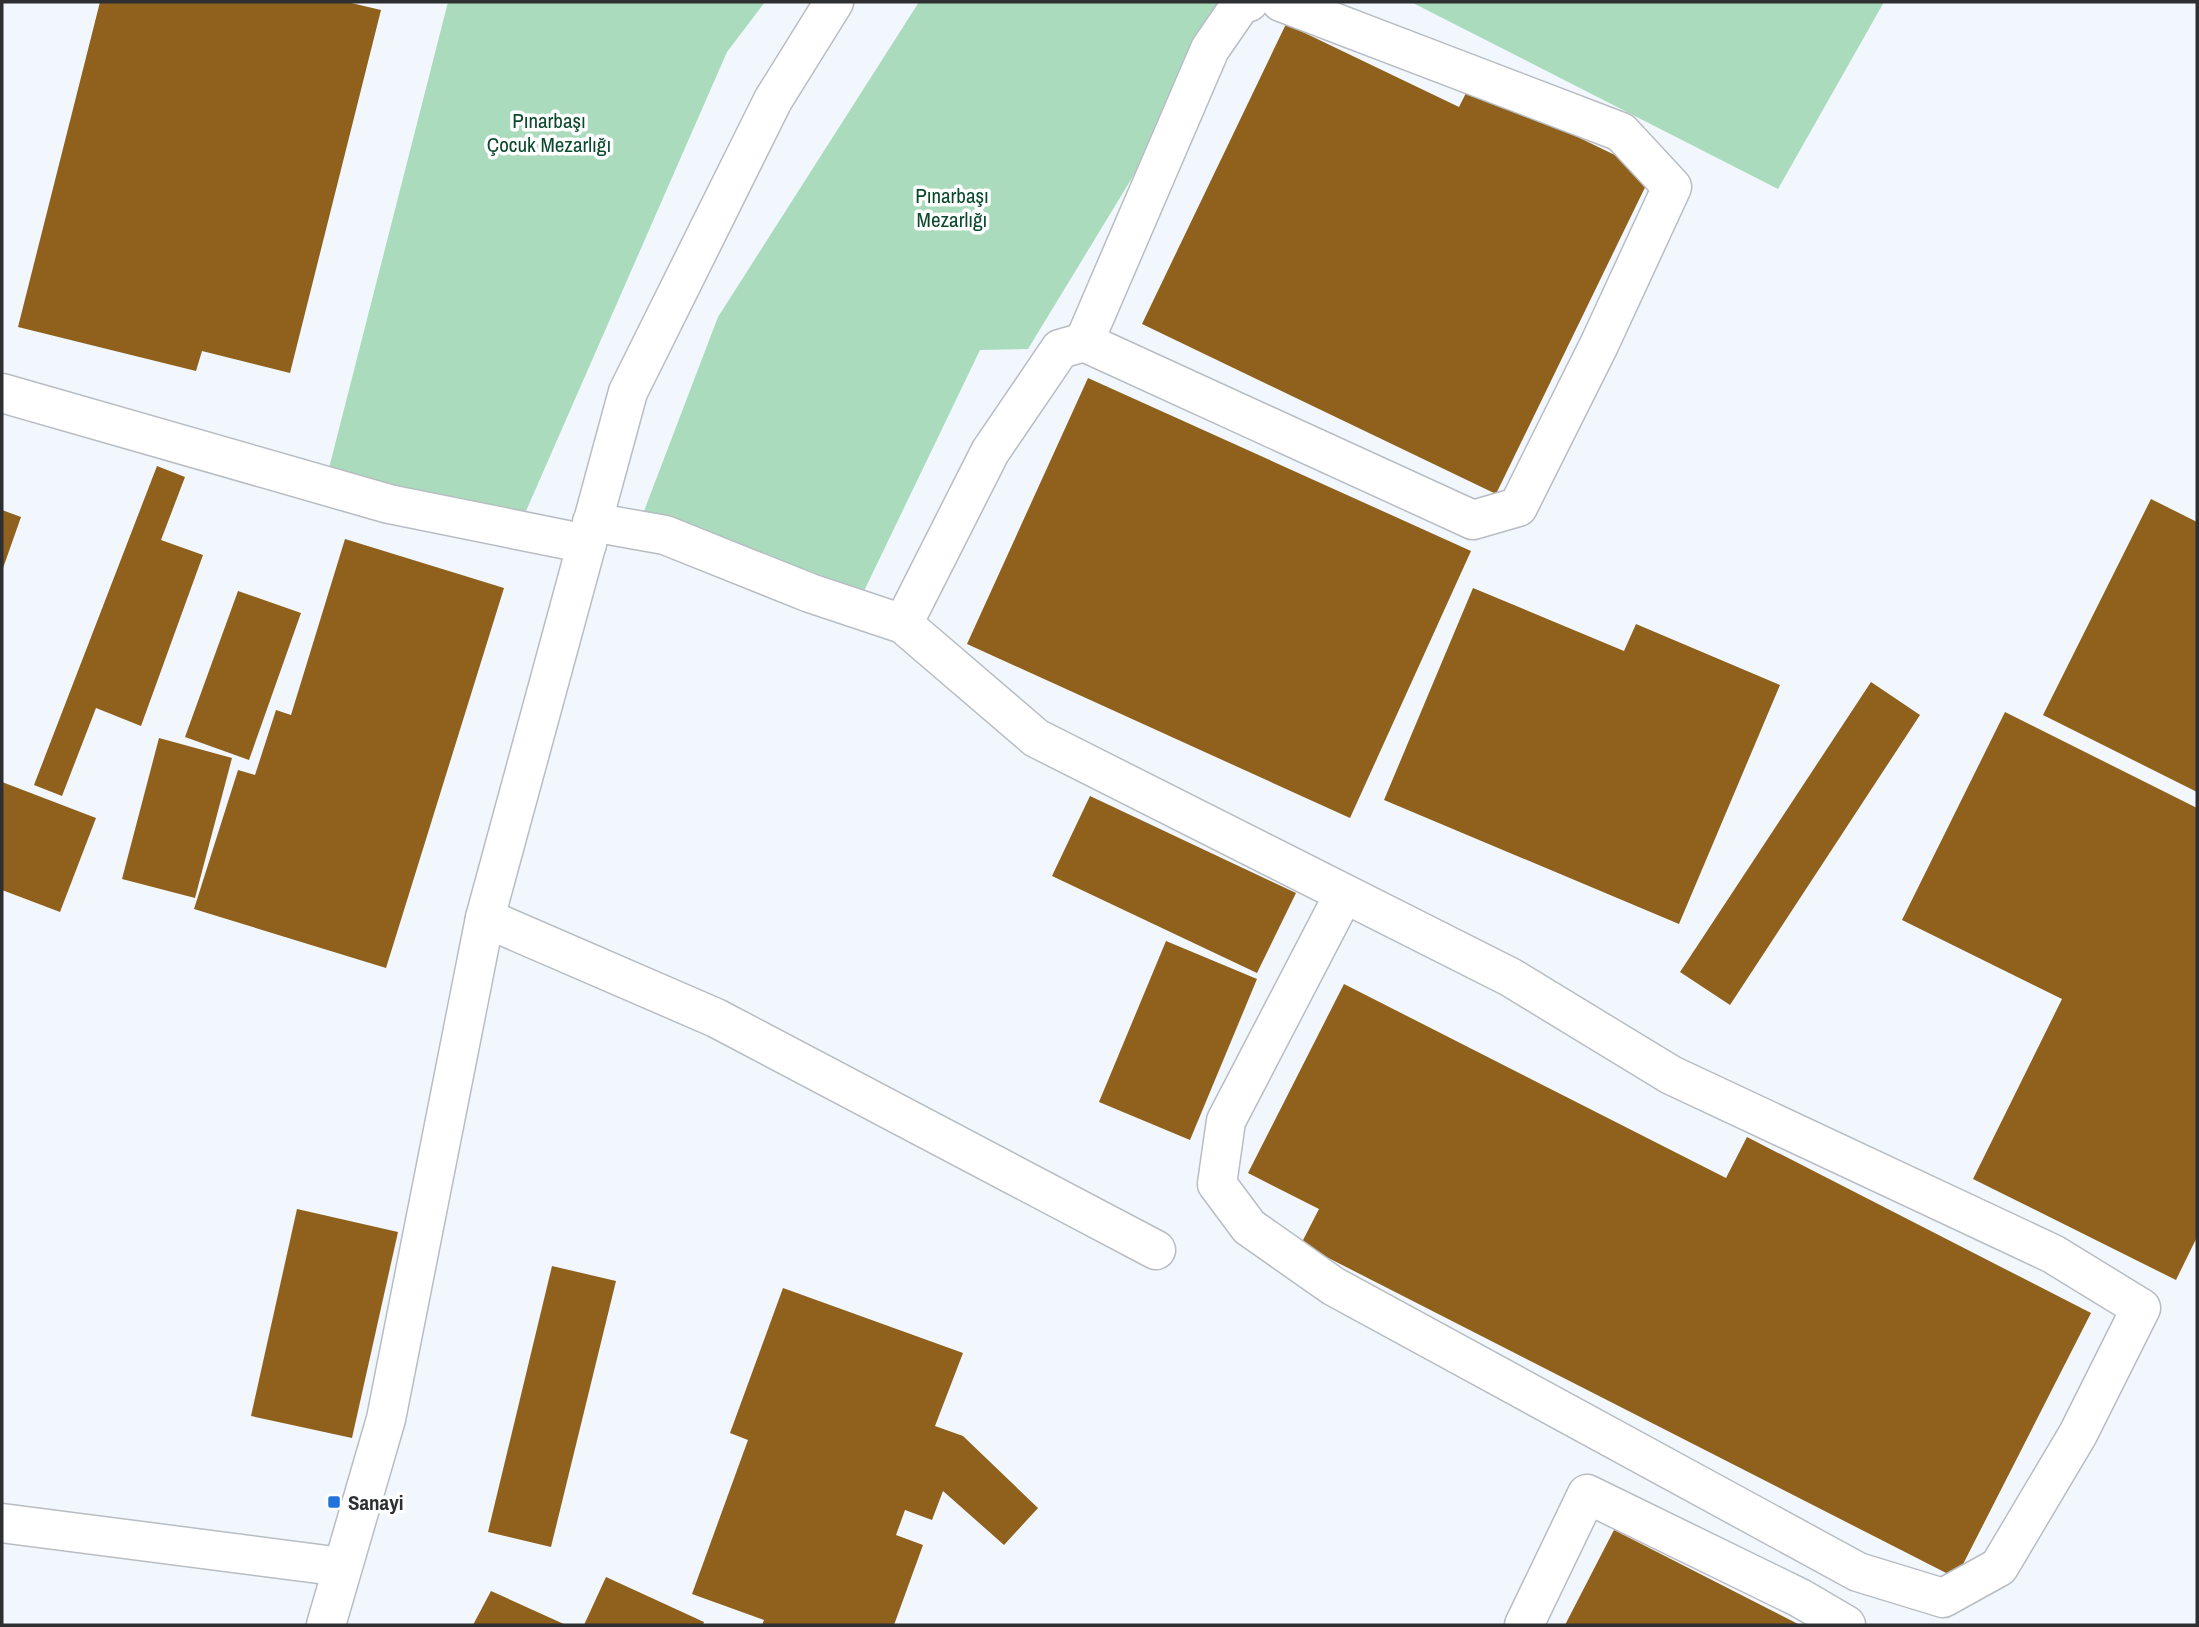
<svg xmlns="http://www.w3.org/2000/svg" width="2199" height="1627" viewBox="0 0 2199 1627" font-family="'Archivo Narrow',sans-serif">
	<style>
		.green { fill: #aadbbd }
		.building { fill: #8f611d }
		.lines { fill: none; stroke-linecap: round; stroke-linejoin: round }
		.minor-casing { stroke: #b8bdc3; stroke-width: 41 }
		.major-casing { stroke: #b8bdc3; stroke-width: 41 }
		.minor { stroke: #fff; stroke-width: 38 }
		.major { stroke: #fff; stroke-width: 38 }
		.poi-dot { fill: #2173dd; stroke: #fff; stroke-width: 2.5 }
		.labels { text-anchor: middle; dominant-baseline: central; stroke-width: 7; stroke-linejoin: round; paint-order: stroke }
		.park-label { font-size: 21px; fill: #0a492c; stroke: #fff }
		.poi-label { font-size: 21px; font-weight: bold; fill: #2d2f31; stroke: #fff; text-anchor: start }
	</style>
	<rect width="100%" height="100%" fill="#f1f7fd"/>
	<g class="green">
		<path d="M448,2H765L727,52L519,527L328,472Z"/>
		<path d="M919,2H1239L1028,349L980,350L864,591L644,511L718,317Z"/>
		<path d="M1411,2H1884L1778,189Z"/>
	</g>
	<g class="building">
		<path d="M100,2H347L381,10L290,373L202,351L196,371L18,327Z"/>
		<path d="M1286,24L1459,107L1470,85L1652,173L1496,494L1142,324Z"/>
		<path d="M1088,378L1471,551L1350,818L967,644Z"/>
		<path d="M157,466L185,477L161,540L203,555L141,726L96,708L62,796L34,785Z"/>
		<path d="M2151,499L2197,522V792L2043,715Z"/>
		<path d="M2,510L21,517L2,571Z"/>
		<path d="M345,539L504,588L386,968L194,909L238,770L255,775L276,710L291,715Z"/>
		<path d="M1473,588L1624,651L1636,624L1780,685L1679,924L1384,800Z"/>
		<path d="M238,591L301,613L249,760L185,737Z"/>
		<path d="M1871,682L1920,715L1730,1005L1680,972Z"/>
		<path d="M2005,712L2197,808V1237L2176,1280L1973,1179L2062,999L1902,920Z"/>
		<path d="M159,738L232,758L195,898L122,879Z"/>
		<path d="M2,782L96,818L60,912L2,890Z"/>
		<path d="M1090,796L1296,893L1257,973L1052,876Z"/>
		<path d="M1166,941L1257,979L1190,1140L1099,1102Z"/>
		<path d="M1344,984L1726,1178L1747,1137L2091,1313L1956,1578L1301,1244L1319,1209L1248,1173Z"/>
		<path d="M297,1209L398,1232L352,1438L251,1416Z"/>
		<path d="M552,1266L616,1281L551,1547L488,1532Z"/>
		<path d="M783,1288L963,1353L935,1426L963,1436L1038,1508L1004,1545L943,1491L932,1520L905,1510L896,1535L923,1545L894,1625H762L764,1620L692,1594L748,1440L730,1433Z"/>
		<path d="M1614,1530L1800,1625H1565Z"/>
		<path d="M606,1577L704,1622L703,1625H584Z"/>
		<path d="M491,1591L566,1625H473Z"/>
	</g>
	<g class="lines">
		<defs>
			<g id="minor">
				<path d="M1084,342L1210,49L1241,4L1249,2"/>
				<path d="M2,393L389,504L587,544"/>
				<path d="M592,522L665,535L810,593L903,624L1036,738L1510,977L1671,1075L2053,1254L2141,1308L2078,1434L1999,1567L1943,1598L1858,1572L1333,1286L1249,1227L1217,1184L1226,1121L1344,894"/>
				<path d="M903,624L990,452L1060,349L1084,342L1473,520L1518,507L1599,345L1672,187L1621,132L1281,2"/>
				<path d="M485,918L716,1018L1156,1250"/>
				<path d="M2,1523L342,1567"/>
				<path d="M1524,1625L1587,1494L1800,1598L1846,1625"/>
			</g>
			<path id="major" d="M326,1625L386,1419L485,918L628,392L773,100L834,2"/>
		</defs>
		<use href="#minor" class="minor-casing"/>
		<use href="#major" class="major-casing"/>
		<use href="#minor" class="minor"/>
		<use href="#major" class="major"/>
	</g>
	<rect class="poi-dot" x="327" y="1495" width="14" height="14" rx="3.5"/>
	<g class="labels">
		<g class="park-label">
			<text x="549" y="120">Pınarbaşı<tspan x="549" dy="24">Çocuk Mezarlığı</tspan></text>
			<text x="952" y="195">Pınarbaşı<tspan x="952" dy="24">Mezarlığı</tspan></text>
		</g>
		<g class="poi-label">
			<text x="348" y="1502">Sanayi</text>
		</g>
	</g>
	<rect width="2199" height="1627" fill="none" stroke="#2d2f31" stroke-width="7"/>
</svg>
